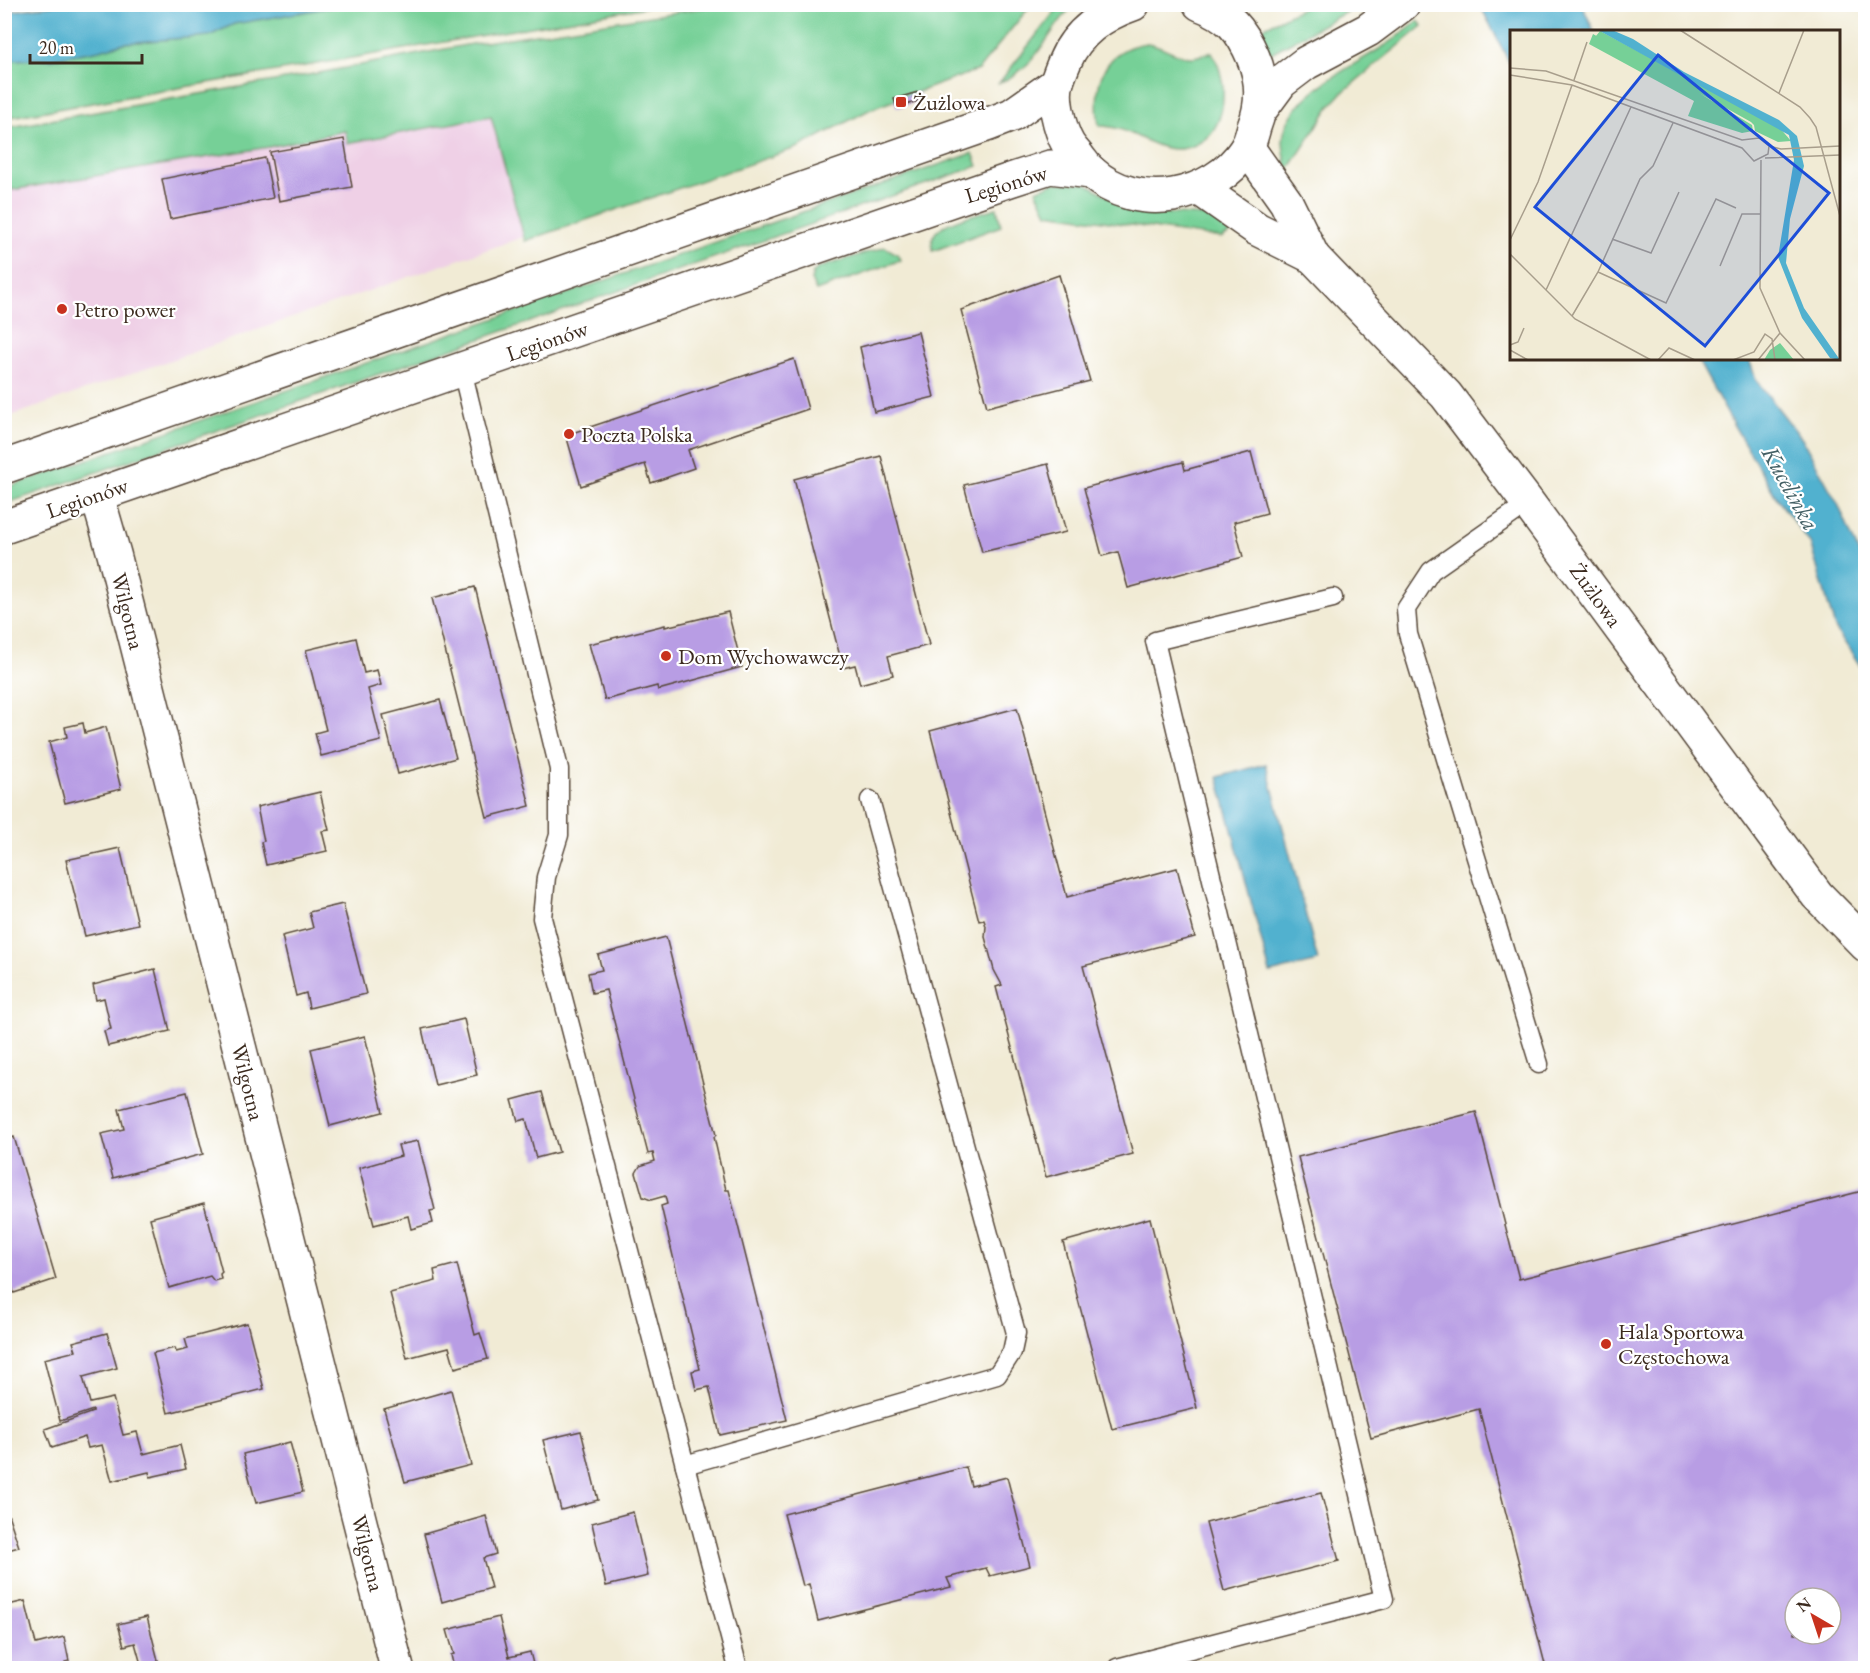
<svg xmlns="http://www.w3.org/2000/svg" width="1870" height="1673" viewBox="0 0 1870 1673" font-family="'EB Garamond',serif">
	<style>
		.built { fill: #efd0e6 }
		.green { fill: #76d097; stroke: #587d5a; stroke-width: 1.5 }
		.water { fill: #51b1cf; stroke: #466e76; stroke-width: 1.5 }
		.building { fill: #b89de4; fill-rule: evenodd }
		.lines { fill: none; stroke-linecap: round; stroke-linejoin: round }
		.service-casing { stroke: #564739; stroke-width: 21 }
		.minor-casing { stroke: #564739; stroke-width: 36 }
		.tertiary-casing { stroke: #564739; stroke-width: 36 }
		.service { stroke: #fff; stroke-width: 18 }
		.minor { stroke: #fff; stroke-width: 33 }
		.tertiary { stroke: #fff; stroke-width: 33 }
		.poi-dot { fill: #c8321e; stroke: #fff; stroke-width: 2 }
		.labels { text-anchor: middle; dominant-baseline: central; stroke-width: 4.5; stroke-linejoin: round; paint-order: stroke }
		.poi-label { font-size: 22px; fill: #3b2a1e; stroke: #fff; text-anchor: start }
		.street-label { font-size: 22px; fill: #3b2a1e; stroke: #fff }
		.water-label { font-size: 24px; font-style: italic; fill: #446065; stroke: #fff }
		.inset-road { fill: none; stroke: #a89e8c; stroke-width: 1.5 }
		.view { fill: #1d4ed8; fill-opacity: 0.15; stroke: #1d4ed8; stroke-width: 3 }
		.inset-edge { fill: none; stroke: #3b2a1e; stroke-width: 3 }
	</style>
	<rect width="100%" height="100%" fill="#fff"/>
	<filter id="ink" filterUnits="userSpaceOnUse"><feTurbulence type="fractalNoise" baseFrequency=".0167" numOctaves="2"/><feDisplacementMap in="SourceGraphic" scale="12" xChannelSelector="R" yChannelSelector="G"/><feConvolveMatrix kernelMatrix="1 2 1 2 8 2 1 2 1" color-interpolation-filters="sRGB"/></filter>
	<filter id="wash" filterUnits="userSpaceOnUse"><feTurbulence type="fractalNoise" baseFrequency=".008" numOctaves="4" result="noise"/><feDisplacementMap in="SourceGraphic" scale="24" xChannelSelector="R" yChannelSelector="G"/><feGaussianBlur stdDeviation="1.35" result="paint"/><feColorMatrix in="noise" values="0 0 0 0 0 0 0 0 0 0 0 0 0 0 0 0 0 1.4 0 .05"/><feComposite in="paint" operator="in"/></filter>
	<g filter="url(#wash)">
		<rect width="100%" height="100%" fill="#f1ebd5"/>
		<path class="built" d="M491,115L523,237L5,418V191L269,147L346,131L348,142Z"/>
		<g class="green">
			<path d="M344,5H658L5,118V60L51,59L100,50L124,43L209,36L234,24Z"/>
			<path d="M721,5H1031L978,70L871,109L799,147L525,241L491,116L348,143L345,131L269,147L5,191V128L308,75L466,45Z"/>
			<path d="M1060,5H1074C1045,33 1040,66 999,83Z"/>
			<path d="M1308,5H1359L1262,58L1249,35Z"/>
			<path d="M1418,21L1423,26L1344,91L1330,106L1287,172C1286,162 1283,150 1283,140C1286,96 1352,67 1384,46C1396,39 1407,30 1418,21Z"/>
			<path d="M1147,43C1163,45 1178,58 1193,57C1199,56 1206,54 1212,52C1224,74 1227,95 1219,119C1214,132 1207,139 1195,145C1159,161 1135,125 1099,126C1093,86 1101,49 1147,43Z"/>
			<path d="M973,153L978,166L5,504V488Z"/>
			<path d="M1054,183H1086L1134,211L1206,216L1234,228L1229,234L1222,238L1047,213L1036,190Z"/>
			<path d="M997,208L1001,226L933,251C932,243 931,238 936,232C946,220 981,213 997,208Z"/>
			<path d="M885,247L897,254L901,260L816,291L811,280L813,273L818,268Z"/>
		</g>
		<g class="water">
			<path d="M54,5V4L344,5L234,24L209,36L124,43L100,50L51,59L5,60V12Z"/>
			<path d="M1480,5H1582L1594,31L1512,32L1511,66Z"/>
			<path d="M1697,359H1749L1756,380L1802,439L1838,504L1865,568V673L1835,628L1810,543L1778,500L1733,424Z"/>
			<path d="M1266,764L1318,961L1270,973L1218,777Z"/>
		</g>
		<g id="blocks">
			<g class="building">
				<path d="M918,92L921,100L897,108L894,99Z"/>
				<path d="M344,139L352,187L279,201L270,152Z"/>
				<path d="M265,158L273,198L170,219L162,179Z"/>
				<path d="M1059,275L1090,381L987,407L961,310Z"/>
				<path d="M918,332L934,397L874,412L860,347Z"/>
				<path d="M794,359L808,409L688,450L694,468L651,483L645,464L581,486L566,435Z"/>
				<path d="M1251,452L1267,513L1234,522L1243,557L1128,588L1118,552L1102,556L1084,488L1183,462L1185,470Z"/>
				<path d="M881,456L929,645L888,656L893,675L860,684L855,665L843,668L794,479Z"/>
				<path d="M1048,464L1066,532L982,552L964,485Z"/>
				<path d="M475,587L530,806L487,817L432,598Z"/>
				<path d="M728,612L742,667L658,690L657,686L605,700L589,644L665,625V627Z"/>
				<path d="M356,638L364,673L377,670L381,685L368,689L381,741L321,756L315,733L326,730L306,650Z"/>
				<path d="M440,700L456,758L398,774L383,715Z"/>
				<path d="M1017,708L1067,897L1177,868L1195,937L1083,966L1133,1154L1046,1177L996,987L1002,985L994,970L985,937L986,926L984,920L979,921L930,731Z"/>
				<path d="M83,723L85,733L106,727L121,789L65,803L49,742L67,737L65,727Z"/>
				<path d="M320,792L329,830L322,831L327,851L266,865L261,842L264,841L257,807Z"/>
				<path d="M120,848L138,924L85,936L66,860Z"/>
				<path d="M343,904L366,994L309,1008L306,993L296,996L282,936L313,928L309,912Z"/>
				<path d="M666,937L716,1135L714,1137L726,1190H729L787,1420L720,1435L709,1387L696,1390L692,1371L700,1369L661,1206L667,1204L665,1196L651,1200L643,1197L636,1173L640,1166L655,1161L653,1153L648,1154L606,990L592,993L588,973L602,970L598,955Z"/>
				<path d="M155,969L170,1031L108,1046L104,1031L111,1029L104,998L96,1000L93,985Z"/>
				<path d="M464,1019L477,1075L435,1085L422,1029Z"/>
				<path d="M365,1036L383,1112L330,1126L311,1049Z"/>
				<path d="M187,1092L203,1154L113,1178L101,1134L124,1129L119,1109Z"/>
				<path d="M542,1092L559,1152L536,1158L526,1119L518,1121L512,1100Z"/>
				<path d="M1476,1112L1519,1279L1866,1190V1668H1546L1479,1409L1371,1438L1298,1157ZM1795,1598H1831V1634H1795Z"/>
				<path d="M14,1137L56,1279L14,1293L4,1259V1199L7,1198L4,1188V1140Z"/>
				<path d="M418,1141L435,1210L430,1211L433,1223L411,1229L408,1216L374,1225L359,1168L401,1156L398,1145Z"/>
				<path d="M204,1203L222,1272L220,1274L221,1279L214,1281L210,1276L169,1288L150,1218Z"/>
				<path d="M1150,1218L1197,1408L1112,1429L1063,1242Z"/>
				<path d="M457,1264L475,1335L480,1333L488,1359L455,1368L449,1347L407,1358L390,1293L436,1281L434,1270Z"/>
				<path d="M247,1323L264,1389L168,1413L153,1353L175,1348L176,1352L188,1349L185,1339Z"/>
				<path d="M107,1333L117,1368L83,1377L90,1403L113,1398L123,1435L137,1432L143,1454L180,1445L186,1469L150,1477L149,1472L112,1481L102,1445L88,1448L85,1437L52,1448L45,1429L93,1412V1410L60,1421L44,1359L76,1351L73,1342Z"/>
				<path d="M451,1390L471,1465L405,1482L384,1409Z"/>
				<path d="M581,1431L598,1500L561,1510L543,1440Z"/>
				<path d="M290,1442L303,1492L256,1503L243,1454Z"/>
				<path d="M966,1467L971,1486L1007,1477L1030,1566L990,1576L986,1568L947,1578L951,1587L818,1621L809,1584L803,1586L784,1514Z"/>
				<path d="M1321,1493L1339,1561L1224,1591L1206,1523Z"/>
				<path d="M4,1502L19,1547L4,1551Z"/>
				<path d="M633,1512L648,1576L606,1586L592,1523Z"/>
				<path d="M486,1516L496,1554L483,1558L491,1588L442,1602L424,1534Z"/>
				<path d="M25,1601L36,1644L64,1637L69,1661L65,1662L66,1668H4V1606Z"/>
				<path d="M147,1617L160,1668H142L135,1643L124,1646L118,1624Z"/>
				<path d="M499,1617L509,1657L530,1652L534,1668H454L451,1655L454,1654L447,1630Z"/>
			</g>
		</g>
	</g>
	<g filter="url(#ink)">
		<use href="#blocks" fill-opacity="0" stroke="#564739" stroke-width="1.5"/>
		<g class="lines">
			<defs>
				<g id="service">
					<path d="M462,370L559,769V835L546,877L542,918L738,1668"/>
					<path d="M1528,503L1431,571L1406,609L1408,634L1539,1064"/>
					<path d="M685,1465L997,1375L1012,1352L1016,1333L870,800"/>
					<path d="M1117,1668L1384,1599L1155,641L1333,598"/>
				</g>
				<path id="minor" d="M97,495L114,554L397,1668"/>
				<g id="tertiary">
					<path d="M1133,4C1104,14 1077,32 1065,61C1062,68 1059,75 1057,82C1052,98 1060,130 1068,144C1071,149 1076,154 1079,158C1083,163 1086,168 1091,172C1137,214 1213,199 1246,149C1250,143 1252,134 1254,127C1263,104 1263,80 1253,57C1241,29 1229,15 1200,4"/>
					<path d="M1261,109L1281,82L1306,63L1368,30L1403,4"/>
					<path d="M1247,147L1286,202L1313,257"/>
					<path d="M1200,189L1257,229L1313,257L1446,395L1528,503L1817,895L1866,945"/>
					<path d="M4,467L989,124L1012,115L1056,84"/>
					<path d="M4,527L1010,180L1050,167L1091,172"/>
				</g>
			</defs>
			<use href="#service" class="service-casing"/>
			<use href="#minor" class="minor-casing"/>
			<use href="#tertiary" class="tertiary-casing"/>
			<use href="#service" class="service"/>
			<use href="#minor" class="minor"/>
			<use href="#tertiary" class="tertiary"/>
		</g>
	</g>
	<g class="poi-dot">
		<rect x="895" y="96" width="12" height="12" rx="3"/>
		<circle cx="62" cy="309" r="6"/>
		<circle cx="569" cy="434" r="6"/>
		<circle cx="666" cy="656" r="6"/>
		<circle cx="1606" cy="1344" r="6"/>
	</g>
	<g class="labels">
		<g class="poi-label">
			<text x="913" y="102">Żużlowa</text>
			<text x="74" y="309">Petro power</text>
			<text x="581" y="434">Poczta Polska</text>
			<text x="678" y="656">Dom Wychowawczy</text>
			<text x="1618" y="1331">Hala Sportowa<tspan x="1618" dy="25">Częstochowa</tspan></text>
		</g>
		<g class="street-label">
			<text transform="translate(1006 184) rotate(-17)">Legionów</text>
			<text transform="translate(547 341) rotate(-19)">Legionów</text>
			<text transform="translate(87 498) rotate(-19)">Legionów</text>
			<text transform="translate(1596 595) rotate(54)">Żużlowa</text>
			<text transform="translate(128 611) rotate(76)">Wilgotna</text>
			<text transform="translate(248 1082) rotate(76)">Wilgotna</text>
			<text transform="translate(368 1553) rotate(76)">Wilgotna</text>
		</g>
		<g class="water-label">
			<text transform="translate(1791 488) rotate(61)">Kucelinka</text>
		</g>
	</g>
	<g transform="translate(1510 30)">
		<rect width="330" height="330" fill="#f1ebd5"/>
		<path d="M90,1L269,97L281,111L268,112L245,101L244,95L241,92L189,63L242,95L243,101L232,103L178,86L184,71L79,14L83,4L187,62L86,6ZM270,313L284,330H254L260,320Z" fill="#76d097"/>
		<path d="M88,0H102L123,9L174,42L269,90L287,106L294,136L280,189L276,233L294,278L330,330L320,328L292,288L268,227L284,130L279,105Z" fill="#51b1cf"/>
		<path class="inset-road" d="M170,0L290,77L300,88L306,97L330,186M0,38L36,41L232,110L249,108L259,116L258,124L244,131L232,118L62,55L0,45M64,50L77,12M269,63L294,0M259,116L271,119L330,116M255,128L330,125M251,130L250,258L270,303L295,330M102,209L141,223L169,162M0,210L28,152L62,55M0,224L65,289L141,330M210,236L232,184H251M88,242L156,273L206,169L226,178M36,260L121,77M62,286L88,242L130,149L143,136L163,93M0,315V320L18,330M0,315L8,312L14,298M148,330L159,318L185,330M223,330L244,322L255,304L262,309L265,330M248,330L270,303"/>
		<path class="view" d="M148,25L319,163L195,316L25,177Z"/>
		<rect width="330" height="330" class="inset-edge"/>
	</g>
	<rect width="1870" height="1673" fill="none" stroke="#fff" stroke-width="24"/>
	<g transform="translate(1813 1616) rotate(321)"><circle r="28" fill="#ffffff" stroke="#b1aaa5" stroke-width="1.5"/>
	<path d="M0-4.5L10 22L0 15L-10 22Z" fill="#c8321e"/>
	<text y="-9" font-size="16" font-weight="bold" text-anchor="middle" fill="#3b2a1e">N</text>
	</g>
	<path d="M30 54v9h112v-9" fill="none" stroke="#3b2a1e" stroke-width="3"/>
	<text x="39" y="54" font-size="18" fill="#3b2a1e" stroke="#ffffff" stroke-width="4.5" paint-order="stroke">20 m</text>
</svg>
